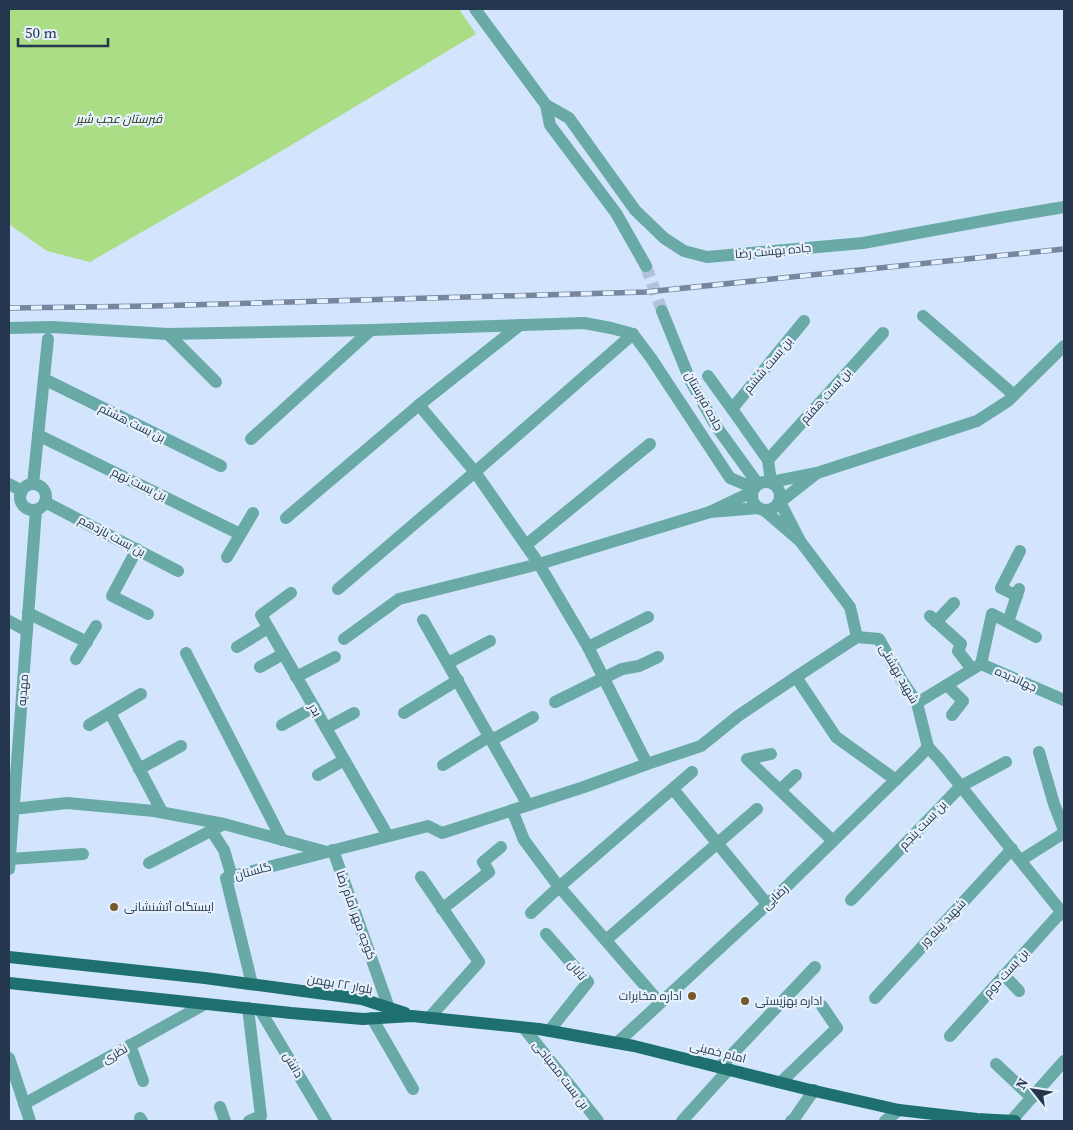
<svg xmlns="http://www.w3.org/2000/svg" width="1073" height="1130" viewBox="0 0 1073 1130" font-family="'Source Serif 4',Cairo,serif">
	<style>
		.green { fill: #abdd86 }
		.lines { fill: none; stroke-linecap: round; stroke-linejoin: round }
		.tertiary-tunnel { stroke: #afc2d9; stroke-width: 12; stroke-dasharray: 12 6; stroke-linecap: butt }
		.minor { stroke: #69aaa7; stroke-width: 12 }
		.tertiary { stroke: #69aaa7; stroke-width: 12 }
		.primary { stroke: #1d706e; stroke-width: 12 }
		.rail-casing { stroke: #74879e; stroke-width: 5.5 }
		.rail { stroke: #e7f1fd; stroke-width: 4; stroke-dasharray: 11; stroke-linecap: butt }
		.poi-dot { fill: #78582d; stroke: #e7f1fd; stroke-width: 2 }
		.labels { text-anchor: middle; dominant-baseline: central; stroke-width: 4.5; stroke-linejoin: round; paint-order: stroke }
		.park-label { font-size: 12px; font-style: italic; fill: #20360c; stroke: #e7f1fd }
		.street-label { font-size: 12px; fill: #24374e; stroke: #e7f1fd }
		.poi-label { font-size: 12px; fill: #24374e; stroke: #e7f1fd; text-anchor: start }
	</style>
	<rect width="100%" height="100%" fill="#d2e5fc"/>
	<path class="green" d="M9,9H459L476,34L268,159L90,262L47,251L14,228L9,223Z"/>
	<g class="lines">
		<path class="tertiary-tunnel" d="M646,266L662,311"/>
		<g class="minor">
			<path d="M923,316L1014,395"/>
			<path d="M9,328L52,327L168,334L371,330L584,323L611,328L633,334L651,358L730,478L754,488"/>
			<path d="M168,334L216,382"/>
			<path d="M708,376L732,409L768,460L771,482"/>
			<path d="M44,379L221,466"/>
			<path d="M419,405L475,472L539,564L588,647L647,764"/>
			<path d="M732,409L804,321"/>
			<path d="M38,435L240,534"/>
			<path d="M251,439L371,330"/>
			<path d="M768,460L883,333"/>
			<path d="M9,484L22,491"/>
			<path d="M752,492L710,512L759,508"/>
			<path d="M45,502L178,571"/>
			<path d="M286,518L419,405L520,325"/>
			<path d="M526,545L650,444"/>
			<path d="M137,549L112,596L148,614"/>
			<path d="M227,557L253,513"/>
			<path d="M338,589L475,472L633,334"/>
			<path d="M291,593L261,615L388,836"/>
			<path d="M1017,596L1001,588L1020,551"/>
			<path d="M28,613L87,642"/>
			<path d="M930,616L961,644L958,651L972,669"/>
			<path d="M423,620L528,805"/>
			<path d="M9,621L27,631"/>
			<path d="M936,622L954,603"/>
			<path d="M1008,622L1019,589"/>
			<path d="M344,639L399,599L539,564L710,512"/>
			<path d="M237,647L268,628"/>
			<path d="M588,647L648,617"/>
			<path d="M186,653L282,840"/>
			<path d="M76,659L96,626"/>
			<path d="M448,663L490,641"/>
			<path d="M981,664L992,614L1036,637"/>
			<path d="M260,667L283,654"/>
			<path d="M296,677L335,657"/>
			<path d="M796,677L836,737L896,780"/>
			<path d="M947,685L963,701L952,715"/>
			<path d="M555,702L622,669L639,666L658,657"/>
			<path d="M917,703L981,664L1064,700"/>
			<path d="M110,713L162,812"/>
			<path d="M404,713L458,680"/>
			<path d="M89,725L141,694"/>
			<path d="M282,725L314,707"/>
			<path d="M326,728L354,713"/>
			<path d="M492,740L533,717"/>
			<path d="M1039,752L1054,804L1064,830"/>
			<path d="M771,754L747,759L833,841"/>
			<path d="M443,765L490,736"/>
			<path d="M139,769L181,746"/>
			<path d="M318,775L344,760"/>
			<path d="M673,789L767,904"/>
			<path d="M780,790L796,775"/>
			<path d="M512,810L524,840L556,883L660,1003"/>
			<path d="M211,830L224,850L232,877"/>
			<path d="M333,850L389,1008"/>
			<path d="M10,859L83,854"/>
			<path d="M1021,860L1064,833"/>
			<path d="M149,863L224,824"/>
			<path d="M421,877L479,962L429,1018"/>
			<path d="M851,900L961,786L1006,762"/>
			<path d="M442,909L489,872L483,862L501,847"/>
			<path d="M531,913L559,887L692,772"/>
			<path d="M546,934L588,982L549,1031"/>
			<path d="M606,940L757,809"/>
			<path d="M1004,975L1019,991"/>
			<path d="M252,984L226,878L327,852"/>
			<path d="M875,998L1012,849"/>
			<path d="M248,1008L261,1116L249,1121"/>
			<path d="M260,1010L326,1121"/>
			<path d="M372,1018L413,1089"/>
			<path d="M524,1028L598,1121"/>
			<path d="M950,1036L1062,911"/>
			<path d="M617,1043L784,889L920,756L928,747"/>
			<path d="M130,1045L143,1081"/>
			<path d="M9,1058L30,1121"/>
			<path d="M996,1064L1032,1098"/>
			<path d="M720,1067L815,967"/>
			<path d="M781,1082L837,1028L822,1006"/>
			<path d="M24,1104L205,1004"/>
			<path d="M220,1107L225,1121"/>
			<path d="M140,1118L142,1121"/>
			<path d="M791,1121L794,1119L814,1090"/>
			<path d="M885,1121L899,1110"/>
			<path d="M1011,1121L1064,1061"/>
		</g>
		<g class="tertiary">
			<path d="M475,9L546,105L550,125L616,213L646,266"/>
			<path d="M546,105L569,118L635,210L664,238L684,251L707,257L863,243L999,218L1064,207"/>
			<path d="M662,311L690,380L716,426L758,484"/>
			<path d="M817,473L977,421L1008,401L1064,346"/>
			<circle cx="766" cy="496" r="14"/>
			<path d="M33,484L48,339"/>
			<circle cx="33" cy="497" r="13"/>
			<path d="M764,510L800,541L780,502L817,473L771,482"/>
			<path d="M800,541L850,607L857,637L879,639L901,679L917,703L928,747L939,759L1064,915"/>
			<path d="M13,809L67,803L154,811L224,824L327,852L428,826L442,833L584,787L647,764L701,746L738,716L796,677L857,637"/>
			<path d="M9,869L36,510"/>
			<path d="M682,1121L729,1069"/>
		</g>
		<g class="primary">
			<path d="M9,957L205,978L362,999L405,1013"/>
			<path d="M9,983L291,1013L363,1019L412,1016L539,1029L634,1046L806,1089L899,1110L977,1119L1015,1121"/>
		</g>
		<defs>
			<path id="rail" d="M9,308L152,306L646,292L1064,249"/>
		</defs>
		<use href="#rail" class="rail-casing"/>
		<use href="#rail" class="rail"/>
	</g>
	<g class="poi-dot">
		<circle cx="114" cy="907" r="5"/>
		<circle cx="692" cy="996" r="5"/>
		<circle cx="745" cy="1001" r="5"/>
	</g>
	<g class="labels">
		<g class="park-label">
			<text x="119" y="119">قبرستان عجب شیر</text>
		</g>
		<g class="street-label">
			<text transform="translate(773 251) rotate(-5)">جاده بهشت رضا</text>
			<text transform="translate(768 365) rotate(-50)">بن بست ششم</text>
			<text transform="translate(826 396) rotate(-48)">بن بست هفتم</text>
			<text transform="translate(704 401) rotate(61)">جاده قبرستان</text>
			<text transform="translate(132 423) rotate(26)">بن بست هشتم</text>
			<text transform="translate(139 484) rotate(26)">بن بست نهم</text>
			<text transform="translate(112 536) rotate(28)">بن بست یازدهم</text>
			<text transform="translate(899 674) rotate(60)">شهید بهشتی</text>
			<text transform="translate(1016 679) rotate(24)">جهاندیده</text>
			<text transform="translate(23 690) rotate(-86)">مهدیه</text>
			<text transform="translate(315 710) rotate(60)">بدر</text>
			<text transform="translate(923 825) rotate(-46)">بن بست پنجم</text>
			<text transform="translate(253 871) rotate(-15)">گلستان</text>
			<text transform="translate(775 897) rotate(-43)">رضایی</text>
			<text transform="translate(356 915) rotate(70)">کوچه مهر امام رضا</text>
			<text transform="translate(943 923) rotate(-47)">شهید پیله ور</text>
			<text transform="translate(577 970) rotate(51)">تابان</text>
			<text transform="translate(1006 973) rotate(-48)">بن بست دوم</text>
			<text transform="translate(340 984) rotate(10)">بلوار ۲۲ بهمن</text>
			<text transform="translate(718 1052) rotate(14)">امام خمینی</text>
			<text transform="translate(115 1054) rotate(-29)">نظری</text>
			<text transform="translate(293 1065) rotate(60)">دانش</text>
			<text transform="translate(561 1075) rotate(52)">بن بست مصباحی</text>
		</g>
		<g class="poi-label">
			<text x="124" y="907">ایستگاه آتشنشانی</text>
			<text x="682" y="996" text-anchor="end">اداره مخابرات</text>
			<text x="755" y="1001">اداره بهزیستی</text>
		</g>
	</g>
	<rect width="1073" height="1130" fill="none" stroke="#24374e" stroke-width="20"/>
	<g transform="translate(1033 1090) rotate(300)" stroke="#e7f1fd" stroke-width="4" paint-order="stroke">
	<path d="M0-4L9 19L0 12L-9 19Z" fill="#24374e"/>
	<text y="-8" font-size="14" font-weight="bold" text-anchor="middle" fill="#24374e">N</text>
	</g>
	<path d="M18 38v8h90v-8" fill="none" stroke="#24374e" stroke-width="2.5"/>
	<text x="25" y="38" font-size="15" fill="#24374e" stroke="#e7f1fd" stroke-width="4" paint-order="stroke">50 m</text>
</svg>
